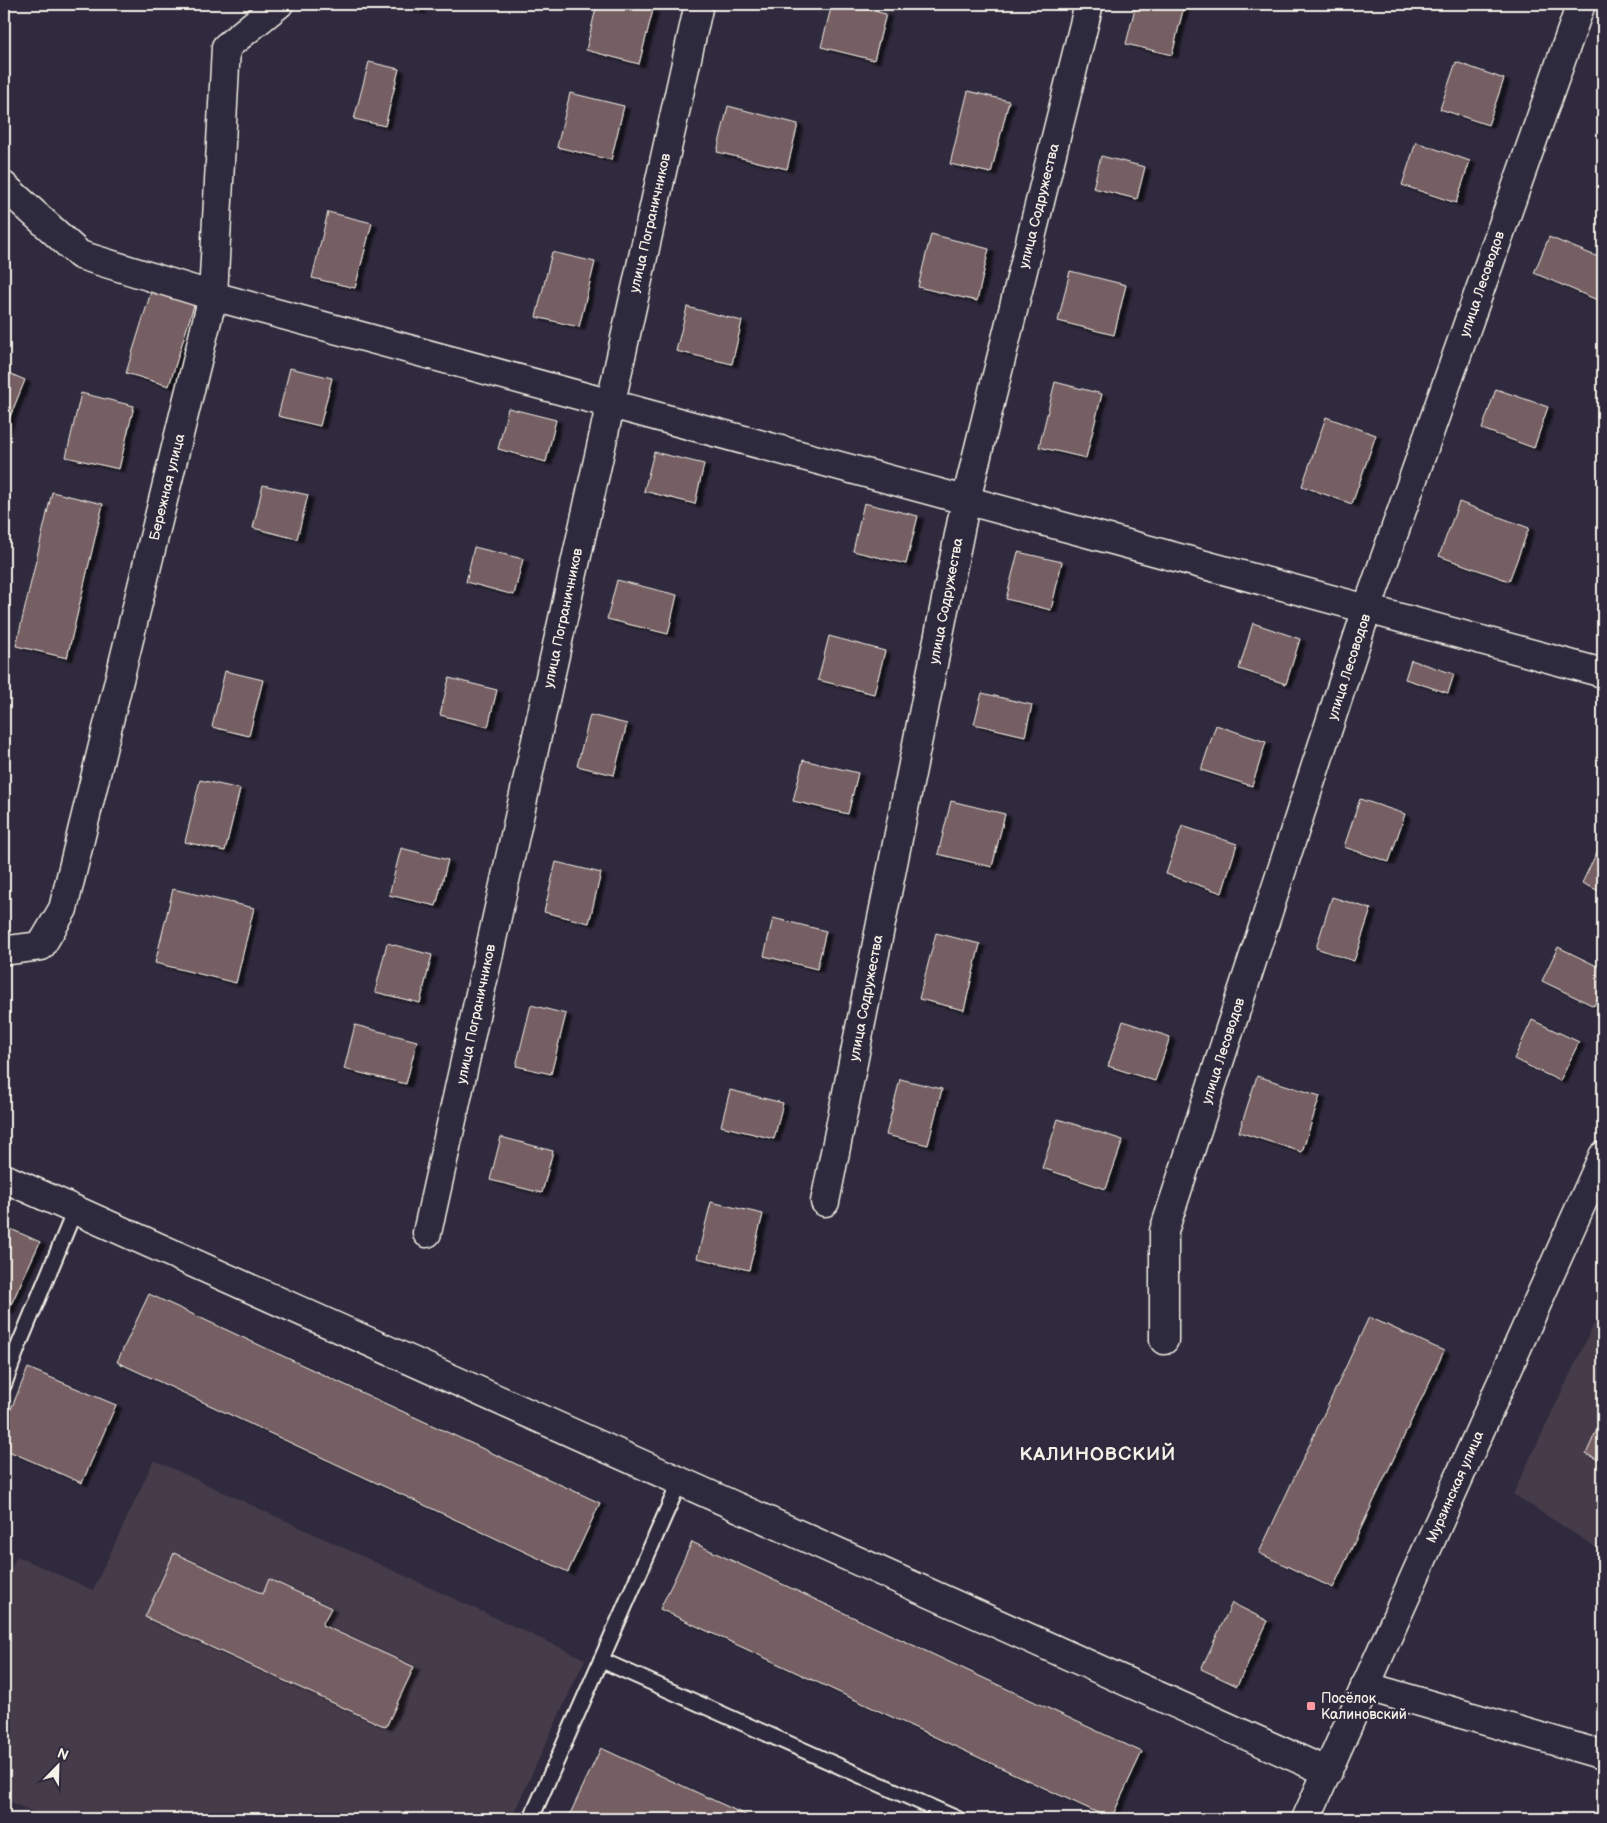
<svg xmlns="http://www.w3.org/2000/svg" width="1607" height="1823" viewBox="0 0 1607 1823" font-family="'Balsamiq Sans',sans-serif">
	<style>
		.built { fill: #443a49 }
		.building { fill: #765f64; stroke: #f4f1e8; filter: url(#shadow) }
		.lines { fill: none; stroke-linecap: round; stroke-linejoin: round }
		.lane-casing { stroke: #f4f1e8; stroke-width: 18 }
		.street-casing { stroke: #f4f1e8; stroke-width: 31 }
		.lane { stroke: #2f2a3d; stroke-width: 14 }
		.street { stroke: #2f2a3d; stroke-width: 28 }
		.poi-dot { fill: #ff9aa2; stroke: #2f2a3d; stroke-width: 2 }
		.labels { text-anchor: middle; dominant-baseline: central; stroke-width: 4.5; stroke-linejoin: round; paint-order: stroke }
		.street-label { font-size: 14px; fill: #f4f1e8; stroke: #2f2a3d }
		.poi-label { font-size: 14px; fill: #f4f1e8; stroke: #2f2a3d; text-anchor: start }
		.district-label { font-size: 19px; font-weight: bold; letter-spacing: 1px; fill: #f4f1e8; stroke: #2f2a3d }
	</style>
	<defs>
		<filter id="shadow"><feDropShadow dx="5.5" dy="3" stdDeviation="1" flood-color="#0009"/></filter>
	</defs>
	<rect width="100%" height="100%" fill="#2f2a3d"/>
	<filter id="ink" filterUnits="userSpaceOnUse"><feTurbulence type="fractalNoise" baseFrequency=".02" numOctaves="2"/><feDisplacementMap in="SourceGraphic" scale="10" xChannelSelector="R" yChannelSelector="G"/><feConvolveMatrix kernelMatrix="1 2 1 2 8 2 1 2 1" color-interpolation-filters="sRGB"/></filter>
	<g filter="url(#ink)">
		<g class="built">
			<path d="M1603,1305V1552L1513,1494Z"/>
			<path d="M154,1460L585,1659L511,1819H48L4,1799V1584L17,1556L93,1590Z"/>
		</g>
		<g class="building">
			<path d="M392,4H421L420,11Z"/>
			<path d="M597,4H628L653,10L639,64L586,50Z"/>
			<path d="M832,4H844L886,14L874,60L821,47Z"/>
			<path d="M1136,4H1176L1184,6L1172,55L1126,44Z"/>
			<path d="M369,62L399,69L385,126L354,119Z"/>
			<path d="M1456,62L1504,79L1488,125L1440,109Z"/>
			<path d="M968,91L1009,101L991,173L950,164Z"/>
			<path d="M570,93L624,106L611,160L557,147Z"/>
			<path d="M728,106L798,124L787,169L717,152Z"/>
			<path d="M1416,142L1470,161L1456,203L1402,185Z"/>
			<path d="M1101,156L1145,167L1137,199L1093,188Z"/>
			<path d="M328,212L372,223L355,288L312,278Z"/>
			<path d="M931,234L989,249L977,301L918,287Z"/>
			<path d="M1549,237L1603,259V298L1602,302L1534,273Z"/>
			<path d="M552,252L595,262L579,327L536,317Z"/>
			<path d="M1070,271L1126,285L1114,335L1058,321Z"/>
			<path d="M151,292L194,305L169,386L126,373Z"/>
			<path d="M687,307L742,321L732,364L676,351Z"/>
			<path d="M290,368L332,378L320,426L278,416Z"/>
			<path d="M4,371L25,380L5,429H4Z"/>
			<path d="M1055,382L1102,394L1086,458L1039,447Z"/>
			<path d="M1496,389L1548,407L1534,448L1482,429Z"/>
			<path d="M81,393L134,406L119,469L66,457Z"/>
			<path d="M508,408L556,420L546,462L498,449Z"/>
			<path d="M1326,417L1376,435L1352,504L1302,486Z"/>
			<path d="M654,452L704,464L695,504L644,491Z"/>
			<path d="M263,485L308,495L297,539L253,528Z"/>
			<path d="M52,492L103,504L67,658L16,646Z"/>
			<path d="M1459,502L1529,528L1509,581L1439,556Z"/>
			<path d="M864,503L918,516L906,564L853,551Z"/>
			<path d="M474,547L523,559L514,595L466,582Z"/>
			<path d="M1018,552L1062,562L1051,610L1006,599Z"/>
			<path d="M617,580L677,595L668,634L607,619Z"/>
			<path d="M1253,623L1300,639L1286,684L1239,669Z"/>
			<path d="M829,636L885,651L874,694L818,680Z"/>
			<path d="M1411,660L1454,674L1448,693L1405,679Z"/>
			<path d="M225,671L263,680L249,736L212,727Z"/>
			<path d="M449,678L497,690L488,727L440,715Z"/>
			<path d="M982,693L1032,705L1025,736L974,724Z"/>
			<path d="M590,715L627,724L614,775L577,766Z"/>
			<path d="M1216,725L1266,742L1252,786L1201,770Z"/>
			<path d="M803,760L858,773L848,814L793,801Z"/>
			<path d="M200,780L240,789L225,851L185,842Z"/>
			<path d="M1360,799L1405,814L1389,862L1344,847Z"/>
			<path d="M951,801L1005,814L992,867L938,854Z"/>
			<path d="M1182,826L1237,844L1222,893L1166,874Z"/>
			<path d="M1601,844L1603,845V893L1582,883Z"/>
			<path d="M401,848L448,860L436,906L389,895Z"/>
			<path d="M556,862L601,873L589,923L544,912Z"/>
			<path d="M173,889L254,908L236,983L155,963Z"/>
			<path d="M1332,897L1371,909L1354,961L1316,948Z"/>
			<path d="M773,918L826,931L817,969L764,956Z"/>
			<path d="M936,933L980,944L964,1010L919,999Z"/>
			<path d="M387,943L432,955L420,1003L375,992Z"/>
			<path d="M1558,947L1603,969V987L1594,1006L1542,981Z"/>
			<path d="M531,1005L566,1014L551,1074L516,1066Z"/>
			<path d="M1532,1020L1579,1042L1560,1081L1514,1059Z"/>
			<path d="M1123,1021L1170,1037L1155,1081L1108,1066Z"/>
			<path d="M355,1025L417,1041L406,1084L344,1069Z"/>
			<path d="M1257,1076L1320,1096L1302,1152L1239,1132Z"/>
			<path d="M900,1079L942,1089L928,1145L886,1135Z"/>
			<path d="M730,1090L783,1103L774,1139L721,1126Z"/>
			<path d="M1058,1119L1123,1140L1106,1189L1042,1168Z"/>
			<path d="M501,1137L553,1151L542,1193L490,1180Z"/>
			<path d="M711,1202L763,1214L749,1270L697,1258Z"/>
			<path d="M4,1226L40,1242L8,1311L4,1309Z"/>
			<path d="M149,1294L600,1503L568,1572L117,1362Z"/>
			<path d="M1369,1317L1444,1351L1333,1588L1259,1553Z"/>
			<path d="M28,1368L116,1405L82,1483L4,1449V1426Z"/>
			<path d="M1603,1416V1462L1586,1454Z"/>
			<path d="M692,1542L1142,1752L1111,1819L660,1609Z"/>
			<path d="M174,1553L263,1594L269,1579L331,1608L322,1625L414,1667L386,1727L145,1617Z"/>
			<path d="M1232,1603L1268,1621L1237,1686L1201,1669Z"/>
			<path d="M601,1748L754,1819H576L569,1816Z"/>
		</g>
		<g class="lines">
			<defs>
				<g id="lane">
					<path d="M4,1385L18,1347L75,1210"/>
					<path d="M601,1660L958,1819"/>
					<path d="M531,1819L680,1481"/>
				</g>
				<g id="street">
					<path d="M4,186L80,255L213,296L1603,673"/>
					<path d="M4,948L9,950L41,946L63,909L213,296L226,47L279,4"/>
					<path d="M4,1178L1328,1772"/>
					<path d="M825,1202L966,500L1089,4"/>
					<path d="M427,1233L699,4"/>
					<path d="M1164,1340V1231L1367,609L1581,4"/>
					<path d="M1365,1686L1603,1755"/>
					<path d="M1306,1819L1603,1156"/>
				</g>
			</defs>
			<use href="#lane" class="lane-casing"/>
			<use href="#street" class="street-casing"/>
			<use href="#lane" class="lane"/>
			<use href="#street" class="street"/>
		</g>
	</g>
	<rect class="poi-dot" x="1306" y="1701" width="10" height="10" rx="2.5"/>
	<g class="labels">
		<g class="street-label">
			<text transform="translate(1039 206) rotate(-76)">улица Содружества</text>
			<text transform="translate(650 223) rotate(-77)">улица Пограничников</text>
			<text transform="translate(1482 284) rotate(-71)">улица Лесоводов</text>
			<text transform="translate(167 487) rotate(-76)">Бережная улица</text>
			<text transform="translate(946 601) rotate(-79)">улица Содружества</text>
			<text transform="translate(563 618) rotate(-78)">улица Пограничников</text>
			<text transform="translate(1349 667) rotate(-72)">улица Лесоводов</text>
			<text transform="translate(866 998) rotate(-79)">улица Содружества</text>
			<text transform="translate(476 1014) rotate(-78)">улица Пограничников</text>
			<text transform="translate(1223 1051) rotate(-72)">улица Лесоводов</text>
			<text transform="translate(1455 1487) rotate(-66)">Мурзинская улица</text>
		</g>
		<g class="poi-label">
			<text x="1321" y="1698">Посёлок<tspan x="1321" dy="16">Калиновский</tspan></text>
		</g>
		<g class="district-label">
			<text x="1098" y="1454">КАЛИНОВСКИЙ</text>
		</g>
	</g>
	<rect width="1607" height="1823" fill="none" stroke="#2f2a3d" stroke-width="20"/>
	<rect x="10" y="10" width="1587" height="1803" fill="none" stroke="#f4f1e8" stroke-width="2" filter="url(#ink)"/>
	<g transform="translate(58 1766) rotate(23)" stroke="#2f2a3d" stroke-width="4" paint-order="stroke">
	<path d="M0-4L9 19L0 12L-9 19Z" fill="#f4f1e8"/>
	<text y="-8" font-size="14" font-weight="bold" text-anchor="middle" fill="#f4f1e8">N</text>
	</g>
</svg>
